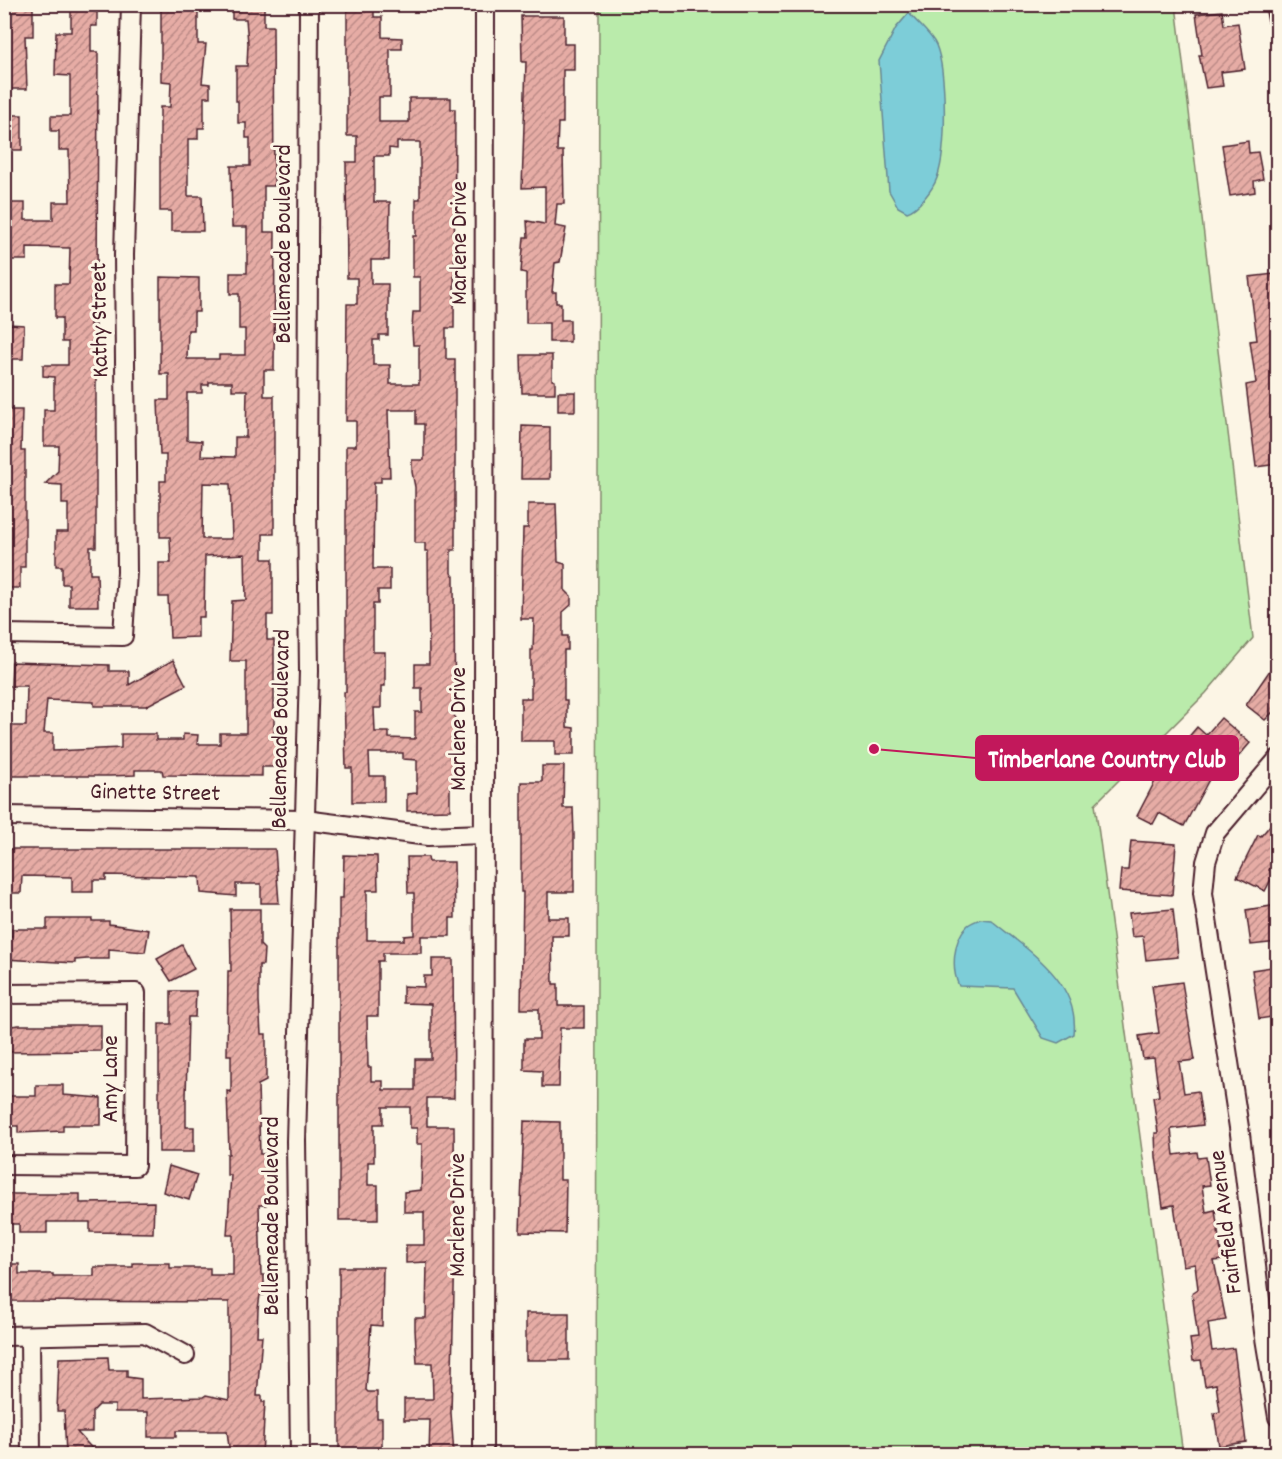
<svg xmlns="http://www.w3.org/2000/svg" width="1282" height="1459" viewBox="0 0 1282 1459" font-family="Dekko,sans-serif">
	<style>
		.green { fill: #baebab; stroke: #82856b; stroke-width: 1.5 }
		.water { fill: #7dcdd8; stroke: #698793; stroke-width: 1.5 }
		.building { fill: url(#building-hatch); stroke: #4a1f2b; stroke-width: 1.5; fill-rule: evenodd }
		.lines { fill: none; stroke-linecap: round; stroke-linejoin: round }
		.minor-casing { stroke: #4a1f2b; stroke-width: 22 }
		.minor { stroke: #fcf5e5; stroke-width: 18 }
		.labels { text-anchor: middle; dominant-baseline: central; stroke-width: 6; stroke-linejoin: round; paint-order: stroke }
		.street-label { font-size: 24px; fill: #4a1f2b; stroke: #fcf5e5 }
		.leader { fill: none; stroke: #c2185b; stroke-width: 2 }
		.callout-dot { fill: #c2185b; stroke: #fcf5e5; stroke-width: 2 }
		.callout { fill: #c2185b; stroke: #c2185b; stroke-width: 2 }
		.callout-label { font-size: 26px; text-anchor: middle; font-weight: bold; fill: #fff }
	</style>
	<defs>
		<pattern id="building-hatch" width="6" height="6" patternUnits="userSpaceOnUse" patternTransform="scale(1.5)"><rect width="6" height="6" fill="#e6aca5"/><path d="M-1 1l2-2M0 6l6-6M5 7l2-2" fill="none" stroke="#bc8b87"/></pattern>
	</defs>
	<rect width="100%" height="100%" fill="#fcf5e5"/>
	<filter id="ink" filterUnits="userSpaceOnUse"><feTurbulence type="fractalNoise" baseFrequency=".0167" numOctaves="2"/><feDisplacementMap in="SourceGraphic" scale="12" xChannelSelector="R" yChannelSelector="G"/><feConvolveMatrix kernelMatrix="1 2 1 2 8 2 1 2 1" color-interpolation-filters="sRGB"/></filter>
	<g filter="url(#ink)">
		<path class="green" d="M599,5H1176L1253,638L1206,693L1095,804L1183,1454H596Z"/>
		<g class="water">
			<path d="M909,13C917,23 931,34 936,45C947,72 947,151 937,178C933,189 918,209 907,212L898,207L889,191L879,61L896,28Z"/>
			<path d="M980,919L991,920C1027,950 1080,981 1074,1034L1058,1043L1043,1038L1013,988L959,986C951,969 953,940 967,926C970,923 976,921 980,919Z"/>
		</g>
		<g class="building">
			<path d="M8,4H26V8H33V36H25L27,89H4V7Z"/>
			<path d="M71,4H97V26H91V52H98L97,298H91L90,325H96V547H90V574H97L98,606H69V584H62V566H56V532H68V504H62V485L45,484L58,471L59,446H44V410H54V377L43,376V365H68V342H62V318H55V284H69L70,248L27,247V260H4L7,203H25V220H53V202H70L69,150H59V131H51V116H70V76L55,75L56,32H71Z"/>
			<path d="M161,4L198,5V44H206L202,83L210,84V97H204V128H198V139H188V196H202L203,231H171V211H160V107H170L171,82L161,81Z"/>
			<path d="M232,4H264V26H273L274,186H264V232H275L274,370H264V396H274V534H263V559H273V615H267V640H274V734H282V767H262V776L163,775L162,770H135V775L110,776H4V734H10L11,726H26L27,686H11L12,662L109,665V671H129V685L173,660L186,685L146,706H94V702L47,700L44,733H53V751L121,748V734H156V740H183V734L198,735L197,744H220V733H246V661H230L232,601L246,600L245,554L205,556L204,617H198V637L170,638L168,597H159V563H171L170,537H160V481H166V455H160L158,400H169V374H160V277L199,278V312H194V330H188L187,359H219V355H245V329H239V294H230V273H247V227H232L231,166H250V138H246V123H238V101H236V66H247L248,43L246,19H232ZM209,382H232V390H247L246,437H235V457L201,456L202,441L187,440V393H202V385H209ZM203,483L230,484L232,539H202Z"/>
			<path d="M347,4H374V17H382V37L402,38V49H390V97H379V122H409V98H451V109H455L454,328H446V359H455V550H451V573L454,576L455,787H450V810L407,811V794L417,793V760L403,759V753H369L370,776H384V802H352V768H346L344,692H346V446H356V421H346L347,304H357V278H347L346,162H357V136H347ZM397,142H420V199H416V236H413V277H420V312H413L412,330L413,345H419V384H390V365H373V340H379V335H388V284H371V260H389L390,202H374V156H389V148L397,149ZM388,410H416V424H424V460H412V472L415,487V543H425V551H428L429,664H415V688H422V712H415V739L389,738V732H375L374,708H381V686H385V652H373V604H378V590H390V569H373L374,482H381V477H390Z"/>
			<path d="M1222,11L1224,25L1238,23L1245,69L1221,72L1223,86L1206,88L1199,55H1202L1196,14Z"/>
			<path d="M521,16H564V44H574V70H563V123H558L557,151H563L564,204H557L555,226L566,228L560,262L555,263L552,292H556V303H561V320H570V342H549V323H526V273L521,272L524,237H528L527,221L545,224V187L522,188L526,62H522Z"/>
			<rect x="4" y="115" width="18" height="35"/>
			<path d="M1248,141L1249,153L1258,152L1263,179L1254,181L1255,192L1230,196L1222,145Z"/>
			<path d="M1274,274L1278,286V322H1274L1278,344V396L1272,397L1278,435V464L1256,467L1246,385L1256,383L1250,341L1257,340L1249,277Z"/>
			<path d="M8,324L24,325L23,359H4Z"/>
			<path d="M521,355H552V380L555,381V393H522Z"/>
			<rect x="558" y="392" width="17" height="19"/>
			<path d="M4,410H22L21,451H25V567H20V588H4Z"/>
			<path d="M522,426L550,427V479H521Z"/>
			<path d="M528,504H556L558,562L565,564V590L571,596V605L563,612V636H568V650H564V700H567V727L574,728V755H555V741H521V698H531V650H533L534,619H521L523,528H528Z"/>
			<path d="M1270,670L1278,676V707L1265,720L1246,705Z"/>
			<path d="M1221,718L1250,743L1219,779L1212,774L1184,826L1159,813L1153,824L1137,816L1164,764L1179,772L1189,754L1180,747L1197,727L1206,735Z"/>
			<path d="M542,766H564L563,808H573L574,835V892H548V918H569V936H552L553,984H558V1006H584V1028H560L559,1087H542V1071L524,1070V1039H539V1009H521L523,892H521V782H542Z"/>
			<path d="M1278,816V854L1269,870L1274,874L1265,891L1237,877L1258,835L1261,836Z"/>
			<path d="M1131,841L1176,844L1172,895L1119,891L1121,870H1128Z"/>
			<path d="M4,849H275L279,903H261V884H236V896L201,893L200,877L106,875V880H93V892H72V877L22,876L21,893H4Z"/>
			<path d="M344,855L377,856L378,890H367V940H404V936L414,935V893H408L407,857H428L429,862H454L455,918H450V936H421V953H383V961H378V1016H367L368,1067H371V1081H383V1090H415V1059H431V1004L403,1003V986L424,987V976H432V959H453L454,1098H427V1126H454L455,1249L451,1413L454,1455H429L430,1420H404V1399H433L432,1363H417L415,1330V1318H426L427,1262L406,1263V1245H424V1212H404V1192L421,1190L422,1144H417V1128H410V1107H383V1124H374V1162H368V1185H378V1220H339V898H343Z"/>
			<path d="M1278,905V942L1251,945L1246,910Z"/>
			<path d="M230,909H260V945L264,949L263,965H259V1001L261,1034H266V1081L258,1085L260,1154H266V1205H259L261,1275H264V1295H260L258,1309L257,1336H262L257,1396H262V1402H265L262,1455H230L227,1431H176V1437H148V1412H115V1405H99L92,1412V1432H77L98,1455H66L64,1411H57L59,1358L108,1357L109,1370H127V1377L141,1379V1399L203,1397L206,1395L229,1400V1302L4,1301V1264H19V1274H53V1276H94V1267H133V1263H170V1268H210V1275H233V1235H227L231,1175H227V1154H229L227,1091L231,1092V1055H227L228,971H231Z"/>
			<path d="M1173,909L1178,957L1146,960L1143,936L1132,937L1129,913Z"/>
			<path d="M47,919H92V921H109V924L149,930L145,952L109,949V959H87L75,960V963L4,959V936H12V929H47Z"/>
			<path d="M182,945L194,969L171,981L157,959Z"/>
			<path d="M1278,966V1016L1259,1019L1252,970Z"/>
			<path d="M1182,982L1195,1060L1179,1062L1184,1093L1198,1091L1203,1125L1171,1129L1174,1155L1197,1152L1198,1158L1206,1157L1210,1185L1202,1186L1206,1212L1215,1210L1222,1260L1214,1261L1226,1320L1208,1323L1212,1351L1234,1348L1246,1442L1219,1446L1214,1413L1220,1412L1216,1384L1205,1386L1201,1360L1193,1361L1190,1339L1198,1338L1192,1293L1198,1289L1195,1264L1183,1266L1174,1205L1163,1207L1156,1157L1155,1133H1158L1153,1097L1159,1096L1154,1058L1143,1059L1139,1036L1159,1033L1152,986Z"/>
			<path d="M171,991H196L195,1017H188L186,1097V1127H194V1152H159V1024H171Z"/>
			<path d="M19,1025H101V1051L4,1052V1027Z"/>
			<path d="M36,1085H63V1095L101,1098V1125H63V1131L18,1133V1126H11V1120L4,1121V1100L10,1096H36Z"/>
			<path d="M524,1121L560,1122V1180H566L565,1233L520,1232Z"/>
			<path d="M169,1166L197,1175L189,1200L163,1192Z"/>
			<path d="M4,1194H80V1203L154,1202L153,1233L90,1232V1222H47V1233H19V1224H4Z"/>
			<path d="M339,1267H383L382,1326L371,1325L366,1390L368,1392H377V1418H382V1451H371V1455H339Z"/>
			<rect x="526" y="1313" width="43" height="47"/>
		</g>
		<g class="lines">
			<defs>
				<g id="minor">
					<path d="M1275,4L1278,20"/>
					<path d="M4,634L123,636L127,572L124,255L131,4"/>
					<path d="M1278,759L1215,833L1206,862L1203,893L1240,1134L1264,1332L1278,1417"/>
					<path d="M4,816L305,820L428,836L484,834"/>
					<path d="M4,994L136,993L135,1166L4,1165"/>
					<path d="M4,1336L145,1333L185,1355"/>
					<path d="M30,1336L31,1454"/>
					<path d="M300,1454L296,1141L309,671L307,503L309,4"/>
					<path d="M483,1454L485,4"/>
				</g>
			</defs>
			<use href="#minor" class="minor-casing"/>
			<use href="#minor" class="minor"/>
		</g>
	</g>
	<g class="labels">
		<g class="street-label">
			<text transform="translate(461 243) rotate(-90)">Marlene Drive</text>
			<text transform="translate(285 244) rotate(-90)">Bellemeade Boulevard</text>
			<text transform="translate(101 320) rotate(-91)">Kathy Street</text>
			<text transform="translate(282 729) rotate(-89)">Bellemeade Boulevard</text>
			<text transform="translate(460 729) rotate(-90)">Marlene Drive</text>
			<text transform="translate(155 794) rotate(1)">Ginette Street</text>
			<text transform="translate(112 1079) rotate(-90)">Amy Lane</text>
			<text transform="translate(459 1215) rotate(-90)">Marlene Drive</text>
			<text transform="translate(273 1216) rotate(-90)">Bellemeade Boulevard</text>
			<text transform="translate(1227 1222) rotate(-97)">Fairfield Avenue</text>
		</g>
	</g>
	<path class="leader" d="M874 749L976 758"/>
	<circle class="callout-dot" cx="874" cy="749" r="6"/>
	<rect class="callout" x="976" y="736" width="262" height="44" rx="6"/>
	<g class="callout-label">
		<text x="1107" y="767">Timberlane Country Club</text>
	</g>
	<rect width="1282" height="1459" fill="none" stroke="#fcf5e5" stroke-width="24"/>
	<rect x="12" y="12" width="1258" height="1435" fill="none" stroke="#4a1f2b" stroke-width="2" filter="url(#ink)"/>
</svg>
